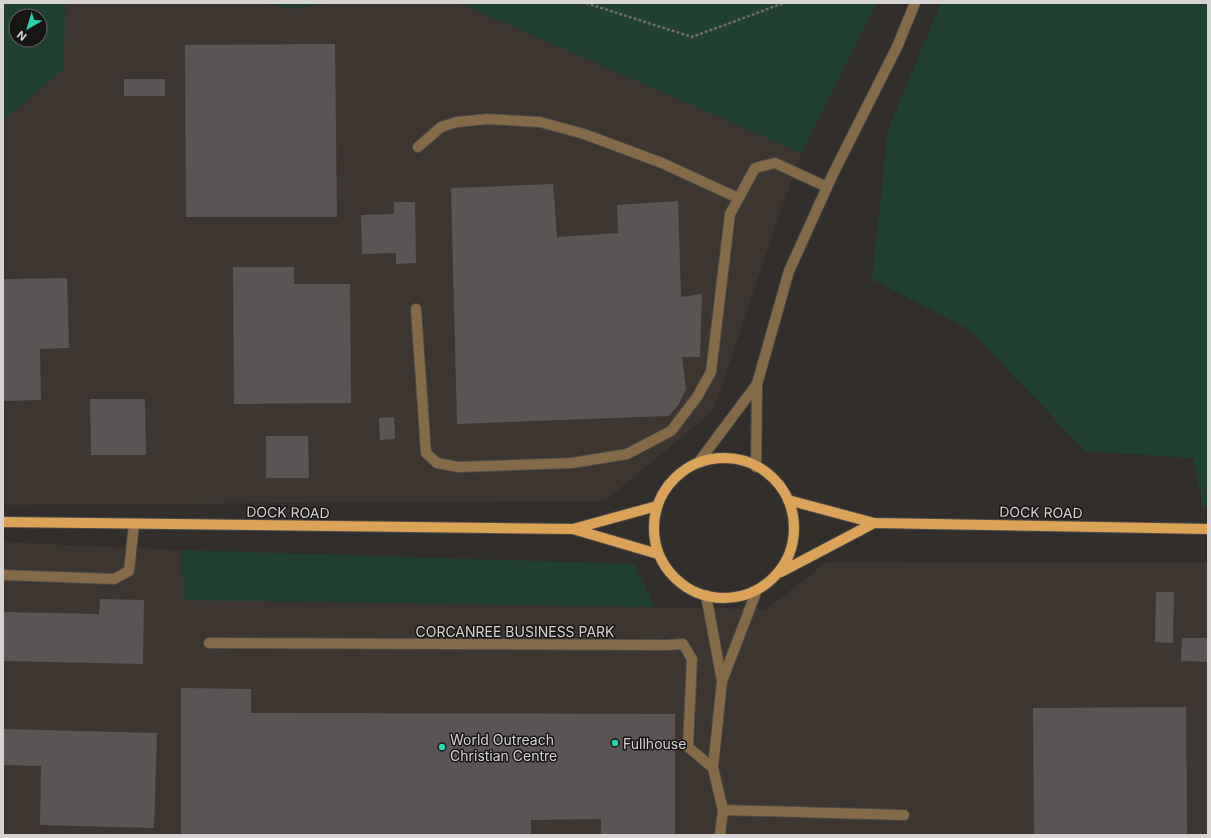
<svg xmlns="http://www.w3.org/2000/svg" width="1211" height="838" viewBox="0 0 1211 838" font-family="Inter,sans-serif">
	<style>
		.built { fill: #3d352f }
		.green { fill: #204132; fill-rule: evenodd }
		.building { fill: #5a5554 }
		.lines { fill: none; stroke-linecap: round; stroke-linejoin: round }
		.minor-casing { stroke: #4c4947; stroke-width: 12 }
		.major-casing { stroke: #4c4947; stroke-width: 12 }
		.path { stroke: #6e6b6a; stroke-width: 2.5; stroke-dasharray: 3 2; stroke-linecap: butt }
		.minor { stroke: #856a47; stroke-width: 10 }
		.major { stroke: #dba357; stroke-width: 10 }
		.poi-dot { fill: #24d5ae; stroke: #181615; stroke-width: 1.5 }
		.labels { text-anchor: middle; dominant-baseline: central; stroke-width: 3; stroke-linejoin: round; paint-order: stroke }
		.street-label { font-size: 14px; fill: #d7d5d4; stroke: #181615 }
		.poi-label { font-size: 14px; fill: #d7d5d4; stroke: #181615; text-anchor: start }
	</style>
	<rect width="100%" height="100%" fill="#312e2c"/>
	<g class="built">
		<path d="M66,3H266L290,9L330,3H459L801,153L713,411L605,501L3,505V120L63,70Z"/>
		<path d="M3,542L181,550L184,600L766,609L827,562L1208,563V835H3Z"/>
	</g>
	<g class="green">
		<path d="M3,3H66L63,70L3,120ZM16,16H40V40H16Z"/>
		<path d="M266,3H330L290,9Z"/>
		<path d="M459,3H877L801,153Z"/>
		<path d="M941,3H1208V506H1203L1193,458L1085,451L971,331L872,279L888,130Z"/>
		<path d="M181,550L634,564L655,607L184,600Z"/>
	</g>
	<g class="building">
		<path d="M335,44L337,217H186L185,45Z"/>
		<rect x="124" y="79" width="41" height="17"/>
		<path d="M553,184L557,237L618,233L617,205L678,201L681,297L702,294L700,357H682L686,389L679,404L669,416L457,424L451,188Z"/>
		<path d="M394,202H415L416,263L396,264V253L362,254L361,215L394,214Z"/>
		<path d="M233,267H294V284H350L351,403L234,404Z"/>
		<path d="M67,278L69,348L40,349L41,400L3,401V279Z"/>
		<path d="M90,399H145L146,455H91Z"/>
		<path d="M394,417L395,439L380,440L379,418Z"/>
		<path d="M266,436H308L309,478H266Z"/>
		<path d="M1156,592H1174L1173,643L1155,642Z"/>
		<path d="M100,599L144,600L143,664L3,661V612L99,614Z"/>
		<path d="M1182,638H1208V662L1181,661Z"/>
		<path d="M181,688L251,689V713L675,714V835H601V819L531,820V835H181Z"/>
		<path d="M1186,707L1187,835H1034L1033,708Z"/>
		<path d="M3,729L157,733L154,828L40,825L41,766L3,765Z"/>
	</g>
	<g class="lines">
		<defs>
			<g id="minor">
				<path d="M418,147L441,127L457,122L487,119L540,122L584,134L662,163L738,198"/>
				<path d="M416,309L426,453L437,463L458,467L572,463L627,454L671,431L697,397L711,372L730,214L755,168L775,163L827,187"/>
				<path d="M698,463L757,384"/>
				<path d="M756,467L757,384L789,271L833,174L897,47L915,3"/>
				<path d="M3,575L114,579L129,571L134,524"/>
				<path d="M706,595L722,681"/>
				<path d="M209,643L666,645L683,644L692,659L688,747L713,768"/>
				<path d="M723,810L904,815"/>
				<path d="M720,835L723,810L713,768L722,681L757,590"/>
			</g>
			<g id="major">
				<circle cx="724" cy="528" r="70"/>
				<path d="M788,500L874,523L1208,529"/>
				<path d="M3,522L573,529L658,554"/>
				<path d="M573,529L657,506"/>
				<path d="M781,572L874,523"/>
			</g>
		</defs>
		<use href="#minor" class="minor-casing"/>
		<use href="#major" class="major-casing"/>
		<path class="path" d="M586,3L692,37L784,3"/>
		<use href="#minor" class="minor"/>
		<use href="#major" class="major"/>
	</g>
	<g class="poi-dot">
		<circle cx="615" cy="743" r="4"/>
		<circle cx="442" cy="747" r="4"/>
	</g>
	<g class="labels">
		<g class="street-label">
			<text transform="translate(288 512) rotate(1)">DOCK ROAD</text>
			<text transform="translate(1041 512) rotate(1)">DOCK ROAD</text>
			<text x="515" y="631">CORCANREE BUSINESS PARK</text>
		</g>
		<g class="poi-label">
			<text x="450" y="739">World Outreach<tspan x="450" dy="16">Christian Centre</tspan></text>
			<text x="623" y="743">Fullhouse</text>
		</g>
	</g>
	<rect width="1211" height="838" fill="none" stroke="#d7d5d4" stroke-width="8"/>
	<g transform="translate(28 28) rotate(218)"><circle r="19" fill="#181615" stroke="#646261"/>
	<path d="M0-3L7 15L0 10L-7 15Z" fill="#24d5ae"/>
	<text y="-6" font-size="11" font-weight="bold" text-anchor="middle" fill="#d7d5d4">N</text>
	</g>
</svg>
